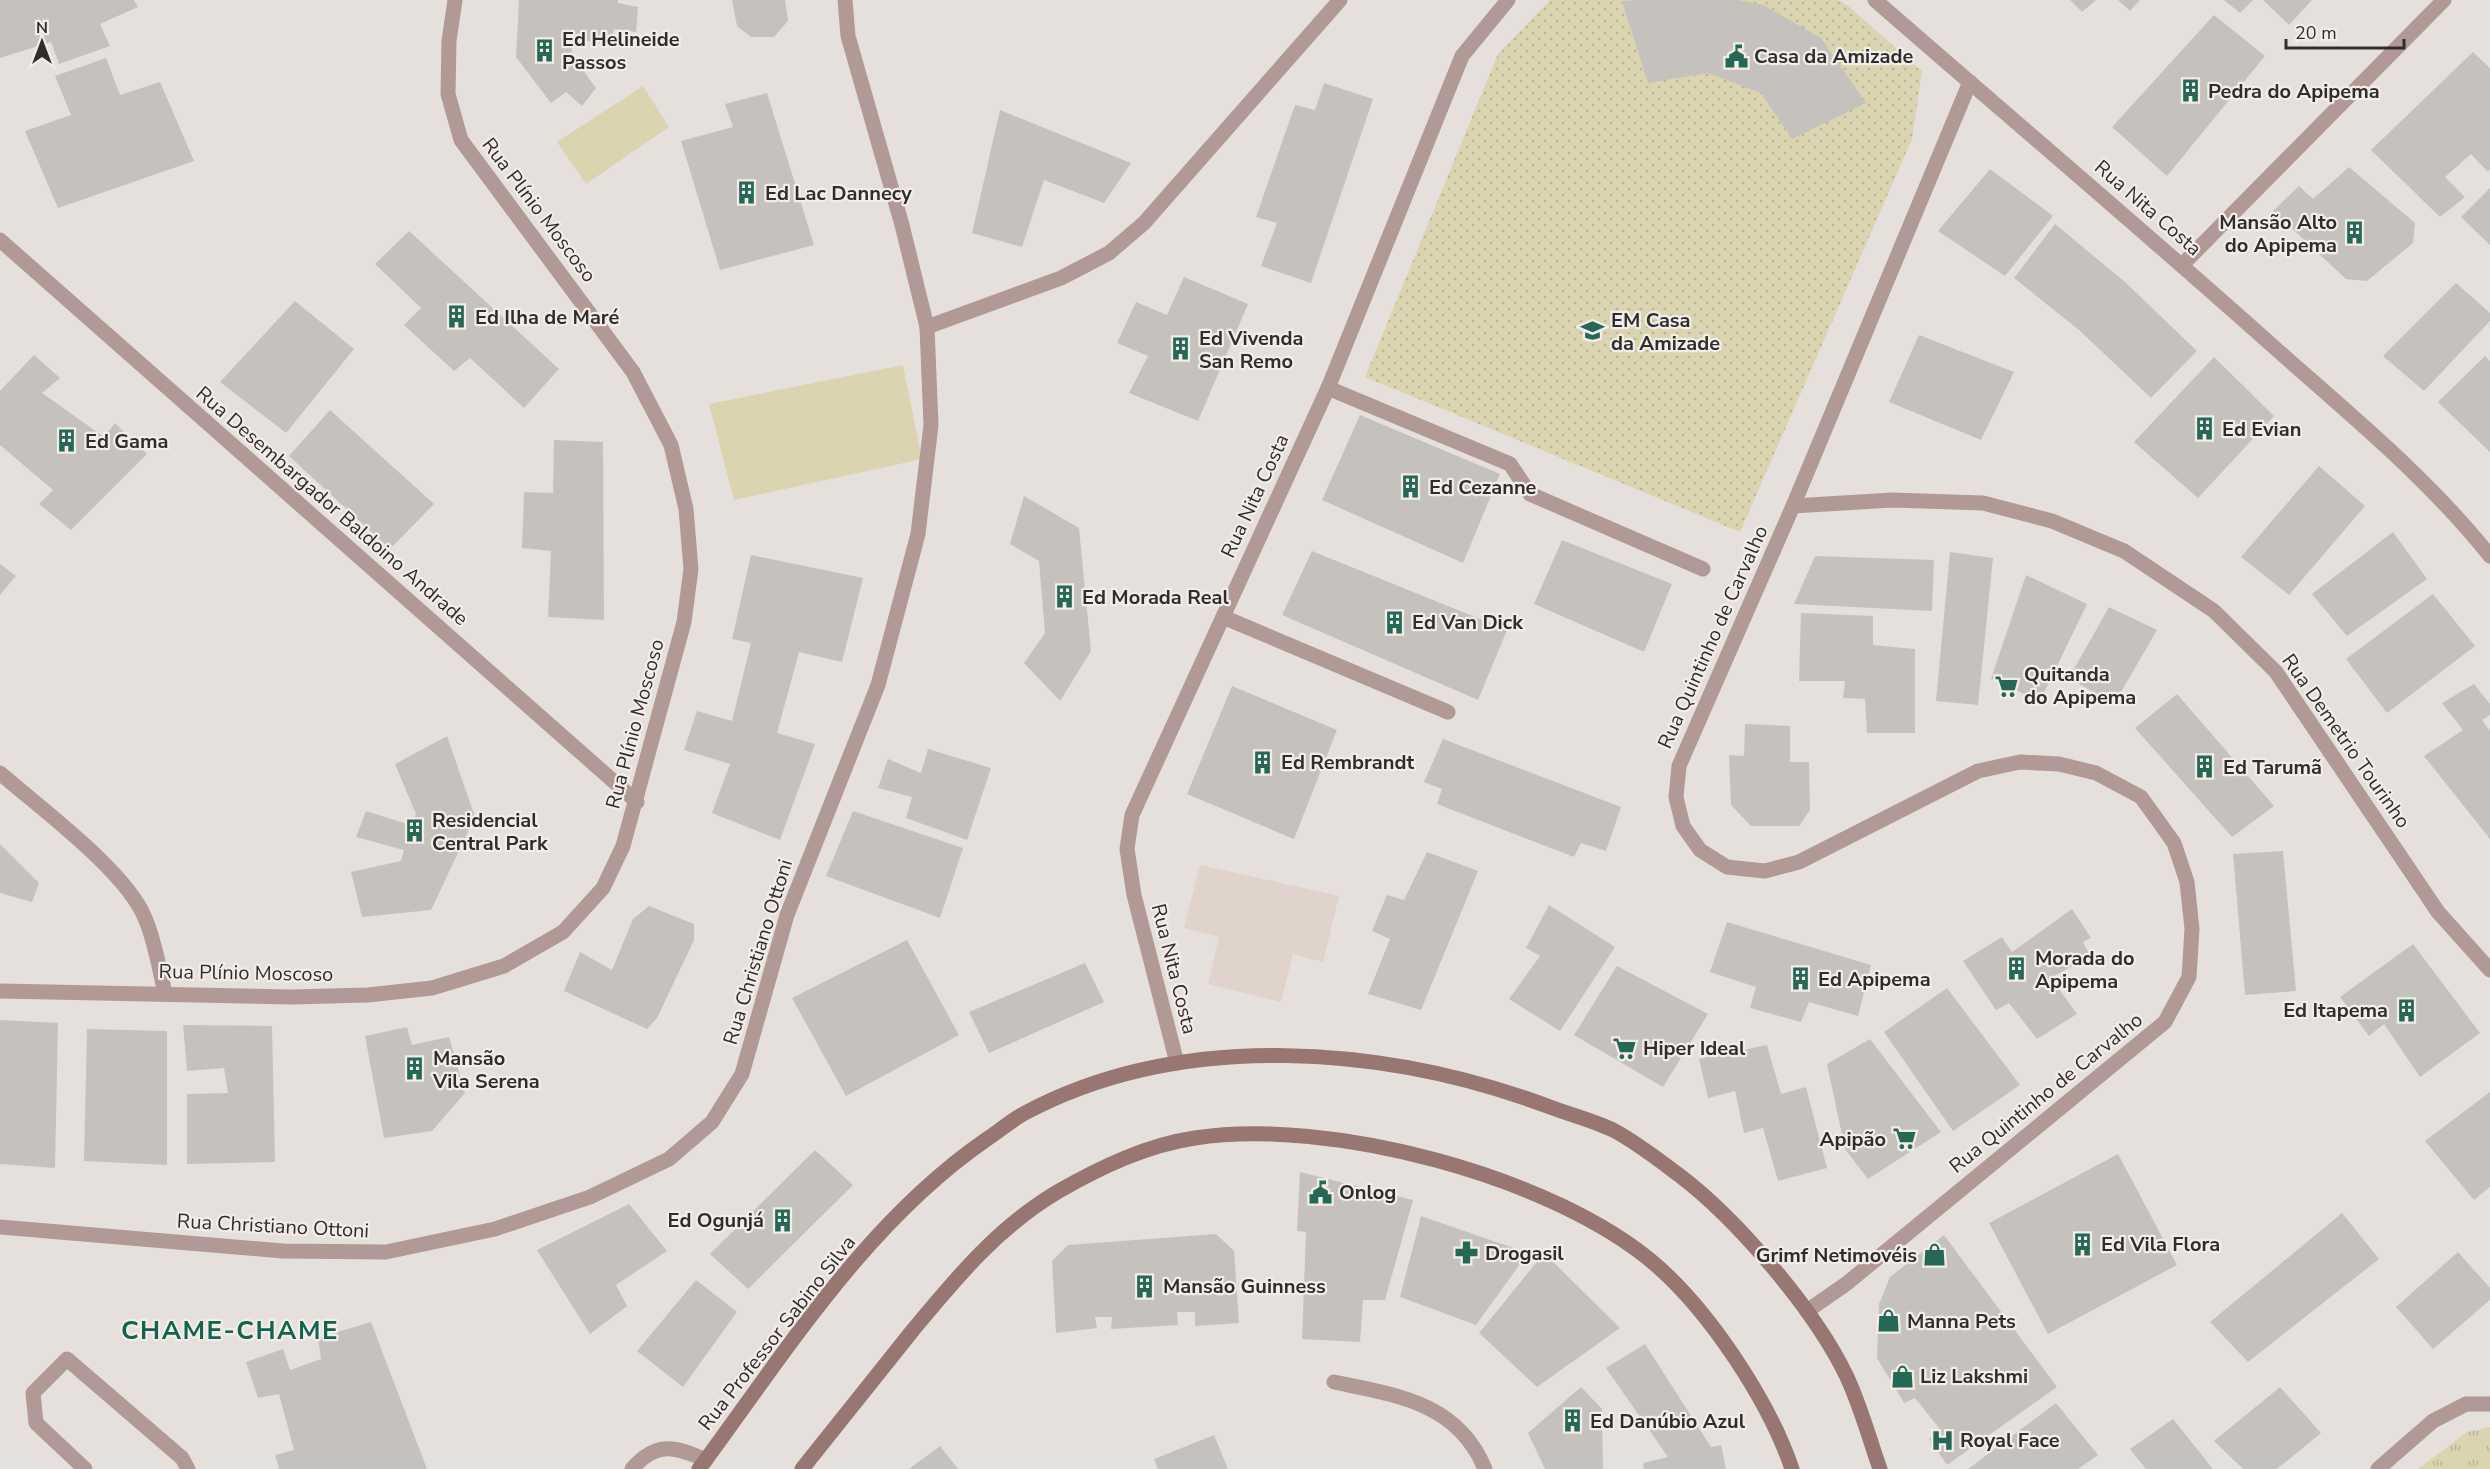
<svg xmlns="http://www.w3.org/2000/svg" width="2490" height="1469" viewBox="0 0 2490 1469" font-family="'Nunito Sans',sans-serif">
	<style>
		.built { fill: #dfd3cc }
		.grass { fill: url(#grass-dots) }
		.park { fill: url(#park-tufts) }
		.pitch { fill: #dbd4b1 }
		.building { fill: #c5c2bd }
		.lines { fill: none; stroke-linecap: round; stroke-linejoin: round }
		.lane { stroke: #b19996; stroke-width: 15 }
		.street { stroke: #b19996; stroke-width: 15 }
		.secondary { stroke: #987672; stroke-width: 15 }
		.labels { text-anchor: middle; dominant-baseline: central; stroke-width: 4.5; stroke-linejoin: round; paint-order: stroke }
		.poi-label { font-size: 20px; font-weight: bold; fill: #302e2d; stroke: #f3edea; text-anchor: start }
		.street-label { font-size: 20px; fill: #302e2d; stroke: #f3edea }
		.district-label { font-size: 26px; font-weight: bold; letter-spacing: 1.5px; fill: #136350; stroke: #f3edea }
	</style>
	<defs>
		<pattern id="grass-dots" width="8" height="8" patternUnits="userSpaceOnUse" patternTransform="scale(1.5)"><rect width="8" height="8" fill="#dbd4b1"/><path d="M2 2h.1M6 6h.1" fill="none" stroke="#bcb699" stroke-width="1.8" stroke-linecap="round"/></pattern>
		<pattern id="park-tufts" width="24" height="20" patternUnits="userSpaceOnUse" patternTransform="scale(1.5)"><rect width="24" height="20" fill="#dbd4b1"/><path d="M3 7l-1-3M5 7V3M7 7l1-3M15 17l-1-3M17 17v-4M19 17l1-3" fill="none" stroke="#bcb699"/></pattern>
	</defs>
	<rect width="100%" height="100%" fill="#e6e0dd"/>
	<path class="built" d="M1200,865L1339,896L1323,962L1293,954L1281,1002L1208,984L1219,937L1184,928Z"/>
	<path class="grass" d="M1550,0H1837L1847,5L1922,71L1912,139L1740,532L1365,377L1498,54Z"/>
	<path class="park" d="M2490,1427V1469H2418L2467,1432Z"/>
	<g class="pitch">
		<path d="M643,86L669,127L586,184L557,142Z"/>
		<path d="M903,365L922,459L734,500L709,404Z"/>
	</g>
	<g class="building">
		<path d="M0,0H134L138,7L100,24L110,46L59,64L51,42L0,58Z"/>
		<path d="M519,0H618V3L638,7L636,32L614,29L611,45L574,39L571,54L596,88L582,106L566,92L551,103L516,57Z"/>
		<path d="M732,0H785L788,21L774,37H751L737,26Z"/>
		<path d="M1638,0H1738L1763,5L1821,38L1866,103L1792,139L1761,93L1708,73L1648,83L1622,1Z"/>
		<path d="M2070,0H2096L2082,12Z"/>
		<path d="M2118,0H2140L2130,11Z"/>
		<path d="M2224,0H2253L2240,13Z"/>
		<path d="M2263,0H2312L2289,25Z"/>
		<path d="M2214,15L2265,56L2167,176L2112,127Z"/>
		<path d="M2473,52L2490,68V169L2488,172L2471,154L2445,177L2465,197L2440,217L2371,150Z"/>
		<path d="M106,58L120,95L160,82L194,161L58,208L25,131L71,115L55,76Z"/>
		<path d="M1324,83L1373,99L1311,283L1261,266L1277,223L1256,217L1295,105L1315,110Z"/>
		<path d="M767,93L814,245L720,270L681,141L733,127L725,104Z"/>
		<path d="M1000,110L1131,163L1104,203L1044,180L1022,247L972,233Z"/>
		<path d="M2349,167L2415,223L2413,243L2367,281L2346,279L2273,211L2299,186L2313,199Z"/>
		<path d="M1990,169L2053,216L2005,276L1938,231Z"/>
		<path d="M2490,188V245L2461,217Z"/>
		<path d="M2055,224L2125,282L2197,351L2151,398L2079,330L2014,278Z"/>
		<path d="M409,231L559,369L524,408L470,358L454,371L404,325L421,308L375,264Z"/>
		<path d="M1184,277L1248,304L1198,421L1129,393L1148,356L1117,343L1136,302L1167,315Z"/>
		<path d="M2456,283L2490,313V321L2424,391L2383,356Z"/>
		<path d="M295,301L354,349L286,433L220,382Z"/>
		<path d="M1919,335L2014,372L1981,440L1889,402Z"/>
		<path d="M34,355L60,378L42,393L104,437L115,423L147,454L71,530L39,504L53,490L0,445V391Z"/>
		<path d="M2485,356L2490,361V452L2438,402Z"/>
		<path d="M2214,357L2274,416L2198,498L2134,442Z"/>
		<path d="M330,410L434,504L390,549L289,456Z"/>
		<path d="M1360,415L1500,474L1463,563L1322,500Z"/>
		<path d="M554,440L603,442L604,620L548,617L551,551L522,548L524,492L553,493Z"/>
		<path d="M2319,466L2365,506L2289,595L2241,557Z"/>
		<path d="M1024,496L1079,528L1091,651L1060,701L1024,663L1045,633L1039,561L1010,544Z"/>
		<path d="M2393,532L2427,579L2347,636L2312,594Z"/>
		<path d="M1562,540L1672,584L1644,652L1534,604Z"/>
		<path d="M1312,551L1507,630L1478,700L1282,615Z"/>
		<path d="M1950,552L1993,558L1978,705L1936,701Z"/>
		<path d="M751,555L863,578L842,662L799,652L777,733L815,744L780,840L712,813L730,764L684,750L697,711L732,721L751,643L732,639Z"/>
		<path d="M1815,556L1934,560L1932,611L1794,604Z"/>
		<path d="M0,564L16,576L0,595Z"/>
		<path d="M2026,575L2087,604L2040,701L1991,679Z"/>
		<path d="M2433,594L2475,646L2387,713L2346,659Z"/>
		<path d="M2109,607L2157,630L2114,704L2069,678Z"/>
		<path d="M1801,613L1873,616V645L1915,649V733H1867L1865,699L1843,698L1845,681H1799Z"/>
		<path d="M2474,684L2490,704V715L2482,720L2490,731V839L2424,756L2463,730L2442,703Z"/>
		<path d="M1232,686L1337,730L1294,839L1187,794Z"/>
		<path d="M2177,694L2274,806L2232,837L2135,728Z"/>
		<path d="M1745,724L1790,726V762H1809L1810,810L1799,826H1751L1731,805L1729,755L1744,756Z"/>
		<path d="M447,736L475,817L431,910L362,917L351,872L401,861L404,850L356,837L366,811L410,825L416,814L395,764Z"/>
		<path d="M1443,739L1621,807L1606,851L1581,843L1574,857L1437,804L1442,789L1424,782Z"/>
		<path d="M928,749L991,768L967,840L906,818L912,797L878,788L888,759L921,773Z"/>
		<path d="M853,811L963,848L940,918L826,876Z"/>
		<path d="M0,844L39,883L32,902L0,893Z"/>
		<path d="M2283,851L2296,991L2245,995L2233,854Z"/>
		<path d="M1427,852L1478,871L1421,1010L1368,994L1390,939L1372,931L1387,895L1404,900Z"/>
		<path d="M1549,905L1615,947L1560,1031L1509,999L1540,956L1526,948Z"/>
		<path d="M649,906L694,924V940L657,1018L647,1029L564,991L580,952L612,970L633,919Z"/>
		<path d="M2072,909L2091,938L2083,942L2090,956L2051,978L2077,1014L2037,1039L2009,1003L1996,1010L1963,961L2002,937L2012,952Z"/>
		<path d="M1727,922L1871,965L1858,1016L1809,1002L1801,1022L1750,1008L1756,987L1710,972Z"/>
		<path d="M907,940L959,1035L846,1096L792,998Z"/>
		<path d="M2413,944L2480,1033L2420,1077L2384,1024L2369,1036L2340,997Z"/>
		<path d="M1085,963L1104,1002L989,1053L969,1012Z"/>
		<path d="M1617,966L1708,1014L1663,1087L1574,1035Z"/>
		<path d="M1947,988L2020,1085L1953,1131L1884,1032Z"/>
		<path d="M0,1020L58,1023L55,1168L0,1164Z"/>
		<path d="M183,1025L272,1026L275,1162L187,1164V1094L228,1093L224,1068L187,1071Z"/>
		<path d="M407,1027L412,1045L449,1037L465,1093L432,1131L384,1138L365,1036Z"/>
		<path d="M87,1029L167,1031V1165L84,1161Z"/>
		<path d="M1870,1039L1941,1132L1868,1179L1845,1149L1827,1064Z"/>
		<path d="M1767,1045L1781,1094L1806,1087L1827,1168L1778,1181L1763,1128L1744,1133L1735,1091L1708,1098L1699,1059Z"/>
		<path d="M2490,1092V1187L2474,1200L2425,1141Z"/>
		<path d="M815,1150L853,1185L748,1289L710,1254Z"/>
		<path d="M2118,1154L2177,1265L2048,1334L1989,1223Z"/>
		<path d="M1300,1172L1413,1200L1385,1300H1363L1360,1342L1302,1339L1306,1232L1297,1231Z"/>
		<path d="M629,1204L667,1251L616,1285L627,1306L590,1334L537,1250Z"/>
		<path d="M2342,1213L2379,1259L2248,1362L2210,1322Z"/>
		<path d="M1421,1216L1528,1253L1476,1325L1400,1297Z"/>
		<path d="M1216,1234L1234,1251L1239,1323L1195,1326V1312H1177L1178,1325L1111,1329L1112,1317H1095L1097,1328L1056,1333L1052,1261L1068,1245Z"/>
		<path d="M1944,1235L2057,1387L1947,1465L1929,1439L1939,1428L1915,1398L1904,1403L1877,1358L1879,1304L1890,1277Z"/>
		<path d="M2458,1252L2490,1288V1300L2433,1349L2396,1307Z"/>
		<path d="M1544,1253L1620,1328L1537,1387L1479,1333Z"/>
		<path d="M696,1280L737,1312L683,1387L637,1351Z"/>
		<path d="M371,1322L427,1469H279L275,1455L294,1450L279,1394L258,1398L246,1362L283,1349L290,1370L321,1359L318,1338Z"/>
		<path d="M1645,1344L1711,1447L1721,1445L1726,1469H1644L1643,1463L1668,1457L1606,1368Z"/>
		<path d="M1581,1387L1602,1409L1603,1469H1545L1528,1433Z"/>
		<path d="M2280,1387L2321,1433L2277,1469H2243L2214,1441Z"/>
		<path d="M2056,1403L2098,1455L2078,1469H1968Z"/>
		<path d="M2173,1419L2213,1469H2146L2130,1449Z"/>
		<path d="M1214,1435L1228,1469H1158L1154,1459Z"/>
		<path d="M940,1446L958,1469H909Z"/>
	</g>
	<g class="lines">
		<g class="lane">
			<path d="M1328,388L1510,464L1530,494L1703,569"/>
			<path d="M1223,617L1448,712"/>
			<path d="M85,1469L36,1423L33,1393L67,1359L182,1458L188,1469"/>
			<path d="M632,1469C656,1441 675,1446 706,1460"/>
		</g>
		<g class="street">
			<path d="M1875,0C2008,116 2143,230 2275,348C2349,414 2428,478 2490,556"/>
			<path d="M0,240L637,802"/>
			<path d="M2182,265L2444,0"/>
			<path d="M927,327L1061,278L1109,253L1144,223L1340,0"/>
			<path d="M1793,506L1892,500L1983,503L2052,521L2124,551L2214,611L2276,672L2438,912L2490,970"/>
			<path d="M0,773C40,808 126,871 145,918C155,941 159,968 165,993"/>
			<path d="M0,991L292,997L368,995L432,988L504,966L563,932L603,888L623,846L684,622L691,569L686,509L671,445L633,372L461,140L448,94L449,41L455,0"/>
			<path d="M1177,1063L1134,895L1127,849L1132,815L1328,388L1462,56L1508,0"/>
			<path d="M0,1227L283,1251L386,1252L495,1229L590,1197L669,1159L712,1122L742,1074L787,915L878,685L918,534L931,425L927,327L902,225L848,36L845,0"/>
			<path d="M1807,1311L1846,1284L2165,1022L2189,977L2192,929L2187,882L2174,843L2141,797L2096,773L2059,764L2020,762L1978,771L1799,862L1765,871L1727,867L1700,850L1683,826L1676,797L1679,766L1793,506L1970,82"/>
			<path d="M1334,1382C1397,1395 1458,1403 1485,1469"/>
			<path d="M2378,1469L2433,1421L2466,1404H2490"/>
		</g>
		<g class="secondary">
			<path d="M699,1469C785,1353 866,1222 987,1139C999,1131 1012,1120 1025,1113C1183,1029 1387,1046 1550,1107C1571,1115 1595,1121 1615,1131C1637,1143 1659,1160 1679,1175C1737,1219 1814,1309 1846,1375C1860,1404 1869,1438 1880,1469"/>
			<path d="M802,1469C839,1422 876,1376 913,1330C957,1277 999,1226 1059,1191C1101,1167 1147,1145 1195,1138C1328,1117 1553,1176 1656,1265C1710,1312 1769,1401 1792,1469"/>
		</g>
	</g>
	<defs>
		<symbol id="building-bare" viewBox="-9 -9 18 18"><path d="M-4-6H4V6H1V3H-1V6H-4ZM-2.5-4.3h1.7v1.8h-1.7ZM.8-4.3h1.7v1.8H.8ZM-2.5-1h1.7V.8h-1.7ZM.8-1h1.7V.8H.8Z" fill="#266755" stroke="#f3edea" stroke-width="2.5" paint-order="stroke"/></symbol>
		<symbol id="civic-bare" viewBox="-9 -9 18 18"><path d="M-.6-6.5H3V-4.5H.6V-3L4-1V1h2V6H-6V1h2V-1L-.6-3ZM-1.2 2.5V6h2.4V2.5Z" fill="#266755" stroke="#f3edea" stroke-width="2.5" paint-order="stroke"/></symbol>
		<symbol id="school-bare" viewBox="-9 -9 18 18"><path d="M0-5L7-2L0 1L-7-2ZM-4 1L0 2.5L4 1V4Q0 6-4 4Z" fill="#266755" stroke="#f3edea" stroke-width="2.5" paint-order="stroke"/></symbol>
		<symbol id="supermarket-bare" viewBox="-9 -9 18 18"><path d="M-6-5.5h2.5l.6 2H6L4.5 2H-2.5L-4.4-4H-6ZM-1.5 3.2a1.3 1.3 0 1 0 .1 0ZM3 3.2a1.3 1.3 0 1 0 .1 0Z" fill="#266755" stroke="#f3edea" stroke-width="2.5" paint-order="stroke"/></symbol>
		<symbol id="pharmacy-bare" viewBox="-9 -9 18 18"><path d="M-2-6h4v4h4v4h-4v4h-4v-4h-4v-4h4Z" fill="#266755" stroke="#f3edea" stroke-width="2.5" paint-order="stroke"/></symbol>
		<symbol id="shop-bare" viewBox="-9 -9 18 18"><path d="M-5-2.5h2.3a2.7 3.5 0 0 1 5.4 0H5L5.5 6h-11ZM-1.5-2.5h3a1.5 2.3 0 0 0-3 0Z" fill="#266755" stroke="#f3edea" stroke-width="2.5" paint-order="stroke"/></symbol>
		<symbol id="hospital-bare" viewBox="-9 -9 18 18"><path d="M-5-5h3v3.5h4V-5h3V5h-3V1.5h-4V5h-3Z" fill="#266755" stroke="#f3edea" stroke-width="2.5" paint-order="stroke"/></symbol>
	</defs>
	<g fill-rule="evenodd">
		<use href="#building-bare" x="528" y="34" width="33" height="33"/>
		<use href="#civic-bare" x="1720" y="40" width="33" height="33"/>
		<use href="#building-bare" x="2174" y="74" width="33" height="33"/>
		<use href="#building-bare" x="730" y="176" width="33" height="33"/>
		<use href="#building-bare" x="2338" y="216" width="33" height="33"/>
		<use href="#building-bare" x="440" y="300" width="33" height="33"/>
		<use href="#school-bare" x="1576" y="314" width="33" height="33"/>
		<use href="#building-bare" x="1164" y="332" width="33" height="33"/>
		<use href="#building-bare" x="2188" y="412" width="33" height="33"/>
		<use href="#building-bare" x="50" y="424" width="33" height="33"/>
		<use href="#building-bare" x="1394" y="470" width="33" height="33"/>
		<use href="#building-bare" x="1048" y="580" width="33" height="33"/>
		<use href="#building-bare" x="1378" y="606" width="33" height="33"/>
		<use href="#supermarket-bare" x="1990" y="670" width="33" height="33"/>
		<use href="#building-bare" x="1246" y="746" width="33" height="33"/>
		<use href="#building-bare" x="2188" y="750" width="33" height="33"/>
		<use href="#building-bare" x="398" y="814" width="33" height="33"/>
		<use href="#building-bare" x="2000" y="952" width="33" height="33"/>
		<use href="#building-bare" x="1784" y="962" width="33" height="33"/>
		<use href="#building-bare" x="2390" y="994" width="33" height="33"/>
		<use href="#supermarket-bare" x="1608" y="1032" width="33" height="33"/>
		<use href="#building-bare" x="398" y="1052" width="33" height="33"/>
		<use href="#supermarket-bare" x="1888" y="1122" width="33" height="33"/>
		<use href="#civic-bare" x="1304" y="1176" width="33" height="33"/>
		<use href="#building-bare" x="766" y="1204" width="33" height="33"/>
		<use href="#building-bare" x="2066" y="1228" width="33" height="33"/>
		<use href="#pharmacy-bare" x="1450" y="1236" width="33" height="33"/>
		<use href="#shop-bare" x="1918" y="1238" width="33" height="33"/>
		<use href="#building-bare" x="1128" y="1270" width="33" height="33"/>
		<use href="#shop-bare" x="1872" y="1304" width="33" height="33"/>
		<use href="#shop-bare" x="1886" y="1360" width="33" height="33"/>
		<use href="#building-bare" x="1556" y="1404" width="33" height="33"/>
		<use href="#hospital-bare" x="1926" y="1424" width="33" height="33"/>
	</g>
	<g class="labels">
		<g class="poi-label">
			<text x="562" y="39">Ed Helineide<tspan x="562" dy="23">Passos</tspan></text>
			<text x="1754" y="56">Casa da Amizade</text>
			<text x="2208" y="91">Pedra do Apipema</text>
			<text x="765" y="193">Ed Lac Dannecy</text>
			<text x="2337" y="222" text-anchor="end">Mansão Alto<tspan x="2337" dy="23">do Apipema</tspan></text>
			<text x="475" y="317">Ed Ilha de Maré</text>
			<text x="1611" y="320">EM Casa<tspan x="1611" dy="23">da Amizade</tspan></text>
			<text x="1199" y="338">Ed Vivenda<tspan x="1199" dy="23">San Remo</tspan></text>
			<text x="2222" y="429">Ed Evian</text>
			<text x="85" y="441">Ed Gama</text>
			<text x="1429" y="487">Ed Cezanne</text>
			<text x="1082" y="597">Ed Morada Real</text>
			<text x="1412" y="622">Ed Van Dick</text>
			<text x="2024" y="674">Quitanda<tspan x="2024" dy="23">do Apipema</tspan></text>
			<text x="1281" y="762">Ed Rembrandt</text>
			<text x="2223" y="767">Ed Tarumã</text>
			<text x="432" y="820">Residencial<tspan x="432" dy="23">Central Park</tspan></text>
			<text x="2035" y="958">Morada do<tspan x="2035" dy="23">Apipema</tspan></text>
			<text x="1818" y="979">Ed Apipema</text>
			<text x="2388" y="1010" text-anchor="end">Ed Itapema</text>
			<text x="1643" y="1048">Hiper Ideal</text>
			<text x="433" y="1058">Mansão<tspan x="433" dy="23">Vila Serena</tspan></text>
			<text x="1886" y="1139" text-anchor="end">Apipão</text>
			<text x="1339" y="1192">Onlog</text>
			<text x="764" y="1220" text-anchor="end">Ed Ogunjá</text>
			<text x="2101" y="1244">Ed Vila Flora</text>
			<text x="1485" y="1253">Drogasil</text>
			<text x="1917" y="1255" text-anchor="end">Grimf Netimovéis</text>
			<text x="1163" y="1286">Mansão Guinness</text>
			<text x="1907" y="1321">Manna Pets</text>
			<text x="1920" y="1376">Liz Lakshmi</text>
			<text x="1590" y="1421">Ed Danúbio Azul</text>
			<text x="1960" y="1440">Royal Face</text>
		</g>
		<g class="street-label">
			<text transform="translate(2148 208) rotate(41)">Rua Nita Costa</text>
			<text transform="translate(539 210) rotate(53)">Rua Plínio Moscoso</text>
			<text transform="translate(1255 496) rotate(-65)">Rua Nita Costa</text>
			<text transform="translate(332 506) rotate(41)">Rua Desembargador Baldoino Andrade</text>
			<text transform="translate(1713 637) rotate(-66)">Rua Quintinho de Carvalho</text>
			<text transform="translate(635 724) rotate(-75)">Rua Plínio Moscoso</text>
			<text transform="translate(2346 741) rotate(55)">Rua Demetrio Tourinho</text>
			<text transform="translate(758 952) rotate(-73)">Rua Christiano Ottoni</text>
			<text transform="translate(1174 969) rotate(76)">Rua Nita Costa</text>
			<text transform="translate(246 973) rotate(1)">Rua Plínio Moscoso</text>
			<text transform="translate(2046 1093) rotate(-39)">Rua Quintinho de Carvalho</text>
			<text transform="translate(273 1226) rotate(3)">Rua Christiano Ottoni</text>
			<text transform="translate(777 1333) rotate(-52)">Rua Professor Sabino Silva</text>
		</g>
		<g class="district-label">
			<text x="230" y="1330">CHAME-CHAME</text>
		</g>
	</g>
	<g transform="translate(42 42)" stroke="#f3edea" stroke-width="4.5" paint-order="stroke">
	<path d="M0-4.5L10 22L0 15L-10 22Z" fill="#302e2d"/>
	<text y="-9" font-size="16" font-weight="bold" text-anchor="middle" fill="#302e2d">N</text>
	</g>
	<path d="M2286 39v9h118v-9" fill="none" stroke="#302e2d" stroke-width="3"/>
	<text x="2295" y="39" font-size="18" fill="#302e2d" stroke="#f3edea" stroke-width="4.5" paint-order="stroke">20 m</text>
</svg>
